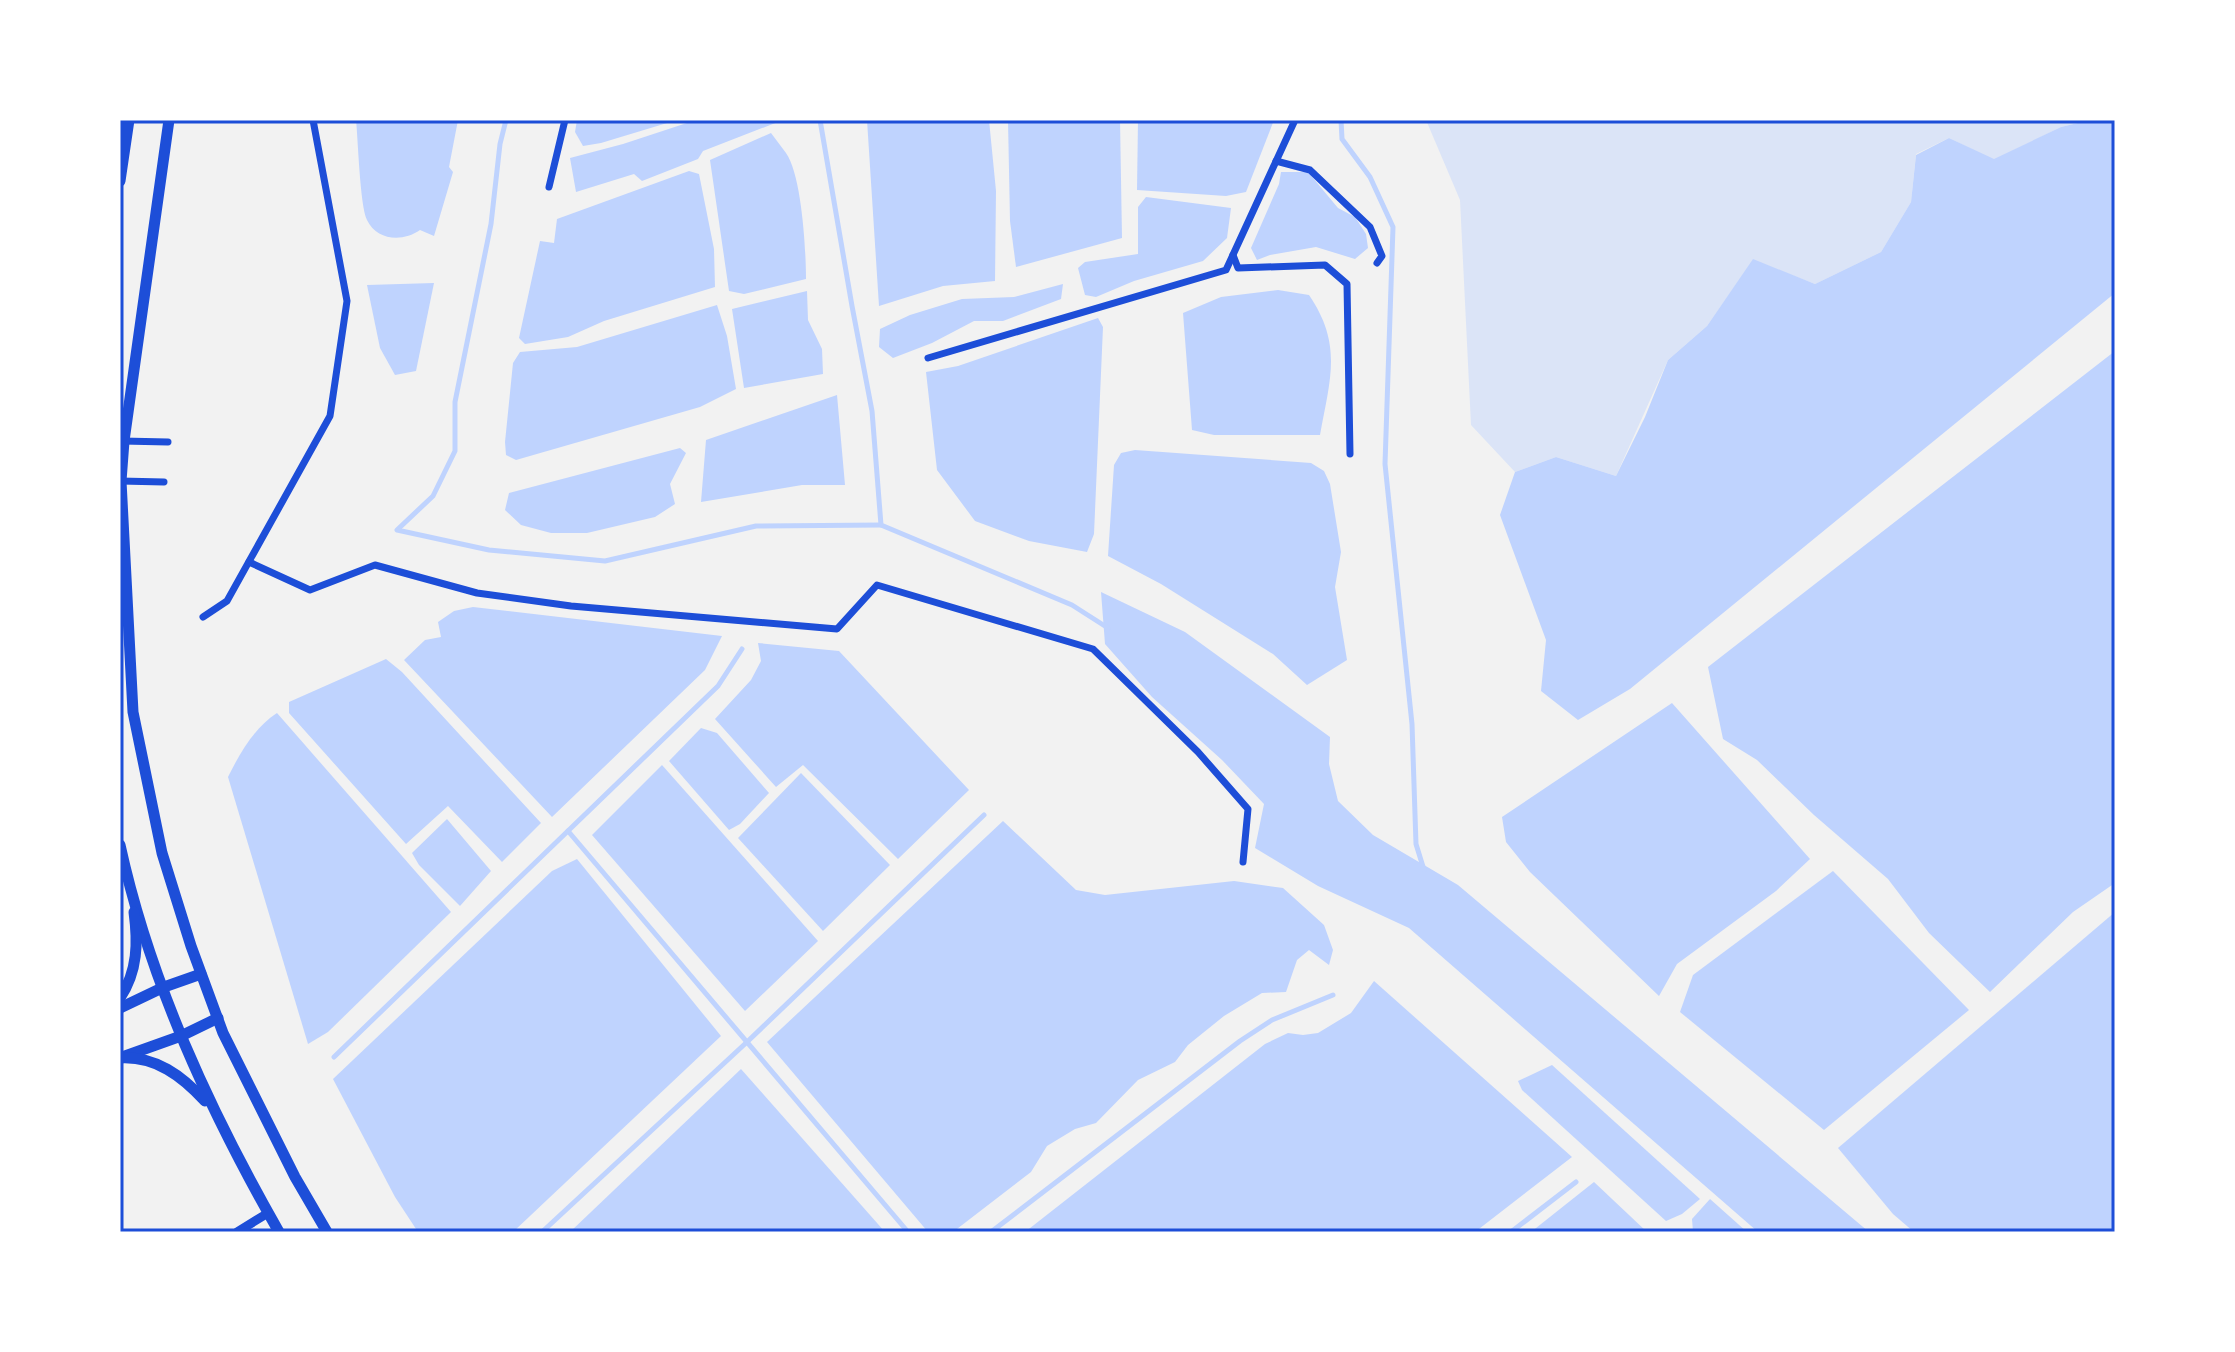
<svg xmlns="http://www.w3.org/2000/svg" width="2235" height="1352" viewBox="0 0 2235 1352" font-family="'Playfair Display',serif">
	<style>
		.green { fill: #dbe4f7 }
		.water { fill: #bfd3fe }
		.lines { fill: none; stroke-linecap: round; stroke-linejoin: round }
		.stream { stroke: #bfd3fe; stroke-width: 5 }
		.minor { stroke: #1d4ed8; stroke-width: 7 }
		.tertiary { stroke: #1d4ed8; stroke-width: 9 }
		.primary { stroke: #1d4ed8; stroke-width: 11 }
		.neatline { fill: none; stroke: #1d4ed8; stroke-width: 3 }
	</style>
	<rect width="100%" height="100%" fill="#f2f2f2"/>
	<path class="green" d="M1426,120H2090L2061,127L1994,160L1949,138L1916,154L1911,202L1881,252L1815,284L1753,260L1707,326L1668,360L1616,476L1556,457L1515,472L1471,425L1460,200Z"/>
	<g class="water">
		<path d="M356,120H458L449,167L453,172L434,236L420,230C403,242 377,241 367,220C360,206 358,139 356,120Z"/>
		<path d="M577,120H677L601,143L583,146L575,132Z"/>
		<path d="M696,120H783L703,151L698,159L642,181L634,174L576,192L570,158L623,144Z"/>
		<path d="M867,120H989L996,191L995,281L943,286L879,306Z"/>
		<path d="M1008,120H1120L1122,238L1016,267L1010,221Z"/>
		<path d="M1138,120H1274L1246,192L1226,196L1137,190Z"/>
		<path d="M2090,120L2115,121V293L1630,689L1578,720L1541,691L1546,640L1500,515L1515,472L1556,457L1616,476L1645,417L1668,360L1707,326L1753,259L1815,284L1881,252L1911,202L1916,155L1949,138L1994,159L2061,127Z"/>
		<path d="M771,133C776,140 781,146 786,153C802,176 806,251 806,279L744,294L729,291L710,160Z"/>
		<path d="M689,171L699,174L714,249L715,287L604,321L568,337L525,344L519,338L540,241L554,243L557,219Z"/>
		<path d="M1281,172H1308L1338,208L1355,217L1366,234L1368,248L1355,259L1316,247L1270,255L1257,260L1251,248L1279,184Z"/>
		<path d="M1146,197L1231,208L1227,238L1203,261L1134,281L1096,297L1085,295L1078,268L1085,262L1138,254V207Z"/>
		<path d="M434,283L416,371L395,375L380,348L367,285Z"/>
		<path d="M1063,284L1061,299L1003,321H974L932,343L893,358L879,347L880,329L910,315L962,299L1014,297Z"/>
		<path d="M1278,290L1309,295C1343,345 1330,379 1320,435H1214L1192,430L1183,313L1221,297Z"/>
		<path d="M807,291L808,320L822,349L823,374L744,388L732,309Z"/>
		<path d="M717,305L727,336L736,389L700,407L516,460L506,455L505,442L513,363L520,352L577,347Z"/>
		<path d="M1098,318L1103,327L1094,534L1087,552L1029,541L975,521L937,470L926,372L958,366Z"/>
		<path d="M2115,351V883L2073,912L1990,992L1929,933L1888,879L1814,815L1757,760L1723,739L1708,667Z"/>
		<path d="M837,395L845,485H802L701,502L706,440Z"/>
		<path d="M680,448L686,453L670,484L675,504L655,517L587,533H551L521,525L505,510L509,493Z"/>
		<path d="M1135,450L1311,463L1324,471L1330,484L1341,552L1335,587L1347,660L1307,685L1273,654L1161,584L1108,556L1114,465L1121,453Z"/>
		<path d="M1101,592L1185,632L1330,737L1329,764L1338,801L1373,835L1458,885L1869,1232H1758L1409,928L1318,886L1255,848L1264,804L1222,760L1152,697L1105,644Z"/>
		<path d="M473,607L722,636L705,670L552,817L404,660L425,640L441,637L438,622L454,611Z"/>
		<path d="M758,643L839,651L969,790L898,859L803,765L776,787L715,719L751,680L761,661Z"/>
		<path d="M386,659L402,672L541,823L502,862L448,806L406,844L289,713V702Z"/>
		<path d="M1672,703L1810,859L1776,891L1677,964L1659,996L1530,872L1506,842L1502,817Z"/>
		<path d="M277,713L451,912L328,1032L308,1044L228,777C240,753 254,728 277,713Z"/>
		<path d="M701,728L717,733L769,793L740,824L729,830L669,761Z"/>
		<path d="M662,765L818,941L745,1011L592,835Z"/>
		<path d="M801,773L890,865L823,931L738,838Z"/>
		<path d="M447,819L491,871L460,906L419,865L412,853Z"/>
		<path d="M1003,821L1076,890L1105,895L1234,881L1283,888L1324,925L1333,950L1329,965L1309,950L1297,960L1286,992L1262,993L1224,1016L1188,1045L1175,1062L1138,1080L1096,1123L1075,1129L1047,1146L1031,1172L953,1232H928L767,1042Z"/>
		<path d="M577,859L721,1036L513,1232H418L395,1197L333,1079L552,871Z"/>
		<path d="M1833,871L1969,1010L1824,1130L1680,1012L1693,975Z"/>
		<path d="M2115,912V1232H1914L1893,1214L1838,1148Z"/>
		<path d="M1374,981L1572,1157L1475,1232H1025L1265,1044L1288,1033L1303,1035L1318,1033L1351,1013Z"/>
		<path d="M1552,1065L1700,1199L1682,1214L1666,1221L1522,1090L1518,1081Z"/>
		<path d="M741,1069L885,1232H570Z"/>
		<path d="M1594,1182L1647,1232H1531Z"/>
		<path d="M1710,1199L1747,1232H1693L1692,1219Z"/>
	</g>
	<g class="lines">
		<g class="stream">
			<path d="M506,120L500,144L491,224L455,402V451L433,496L397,530L489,550L605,561L756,526L881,525"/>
			<path d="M820,120L852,306L872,411L881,525L1072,605L1108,628"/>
			<path d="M1341,120L1342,139L1370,177L1393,227L1385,464L1412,724L1416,844L1424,870"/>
			<path d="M568,831L908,1232"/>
			<path d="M334,1057L718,686L742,649"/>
			<path d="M542,1232L747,1042L984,815"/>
			<path d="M991,1232L1240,1041L1272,1020L1333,995"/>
			<path d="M1511,1232L1576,1182"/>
		</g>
		<g class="minor">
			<path d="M1276,161L1310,170L1370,227L1382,256L1377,263"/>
			<path d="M549,187L565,120"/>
			<path d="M1233,255L1238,268L1325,265L1347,284L1350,454"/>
			<path d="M928,358L1226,270L1295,120"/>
			<path d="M122,441L168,442"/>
			<path d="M120,481L164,482"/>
			<path d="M249,562L310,590L375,565L477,593L571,606L837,629L877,585L1093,649L1198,752L1248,809L1243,862"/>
			<path d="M203,617L227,601L330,416L347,301L313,120"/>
		</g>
		<path class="tertiary" d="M237,1232L268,1213"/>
		<g class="primary">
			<path d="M169,120L124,441L121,481L133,712L162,853L191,946L223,1033L295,1177L327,1232"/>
			<path d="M120,181L129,120"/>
			<path d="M120,845C150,982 210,1111 279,1232"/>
			<path d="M120,998C138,971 138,942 134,912"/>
			<path d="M120,1008L164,987L201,974"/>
			<path d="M125,1056L181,1036L218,1018"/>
			<path d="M120,1058C156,1056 182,1076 205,1101"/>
		</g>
	</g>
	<rect width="2235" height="1352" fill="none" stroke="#ffffff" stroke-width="244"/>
	<rect x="122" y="122" width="1991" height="1108" class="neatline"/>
</svg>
